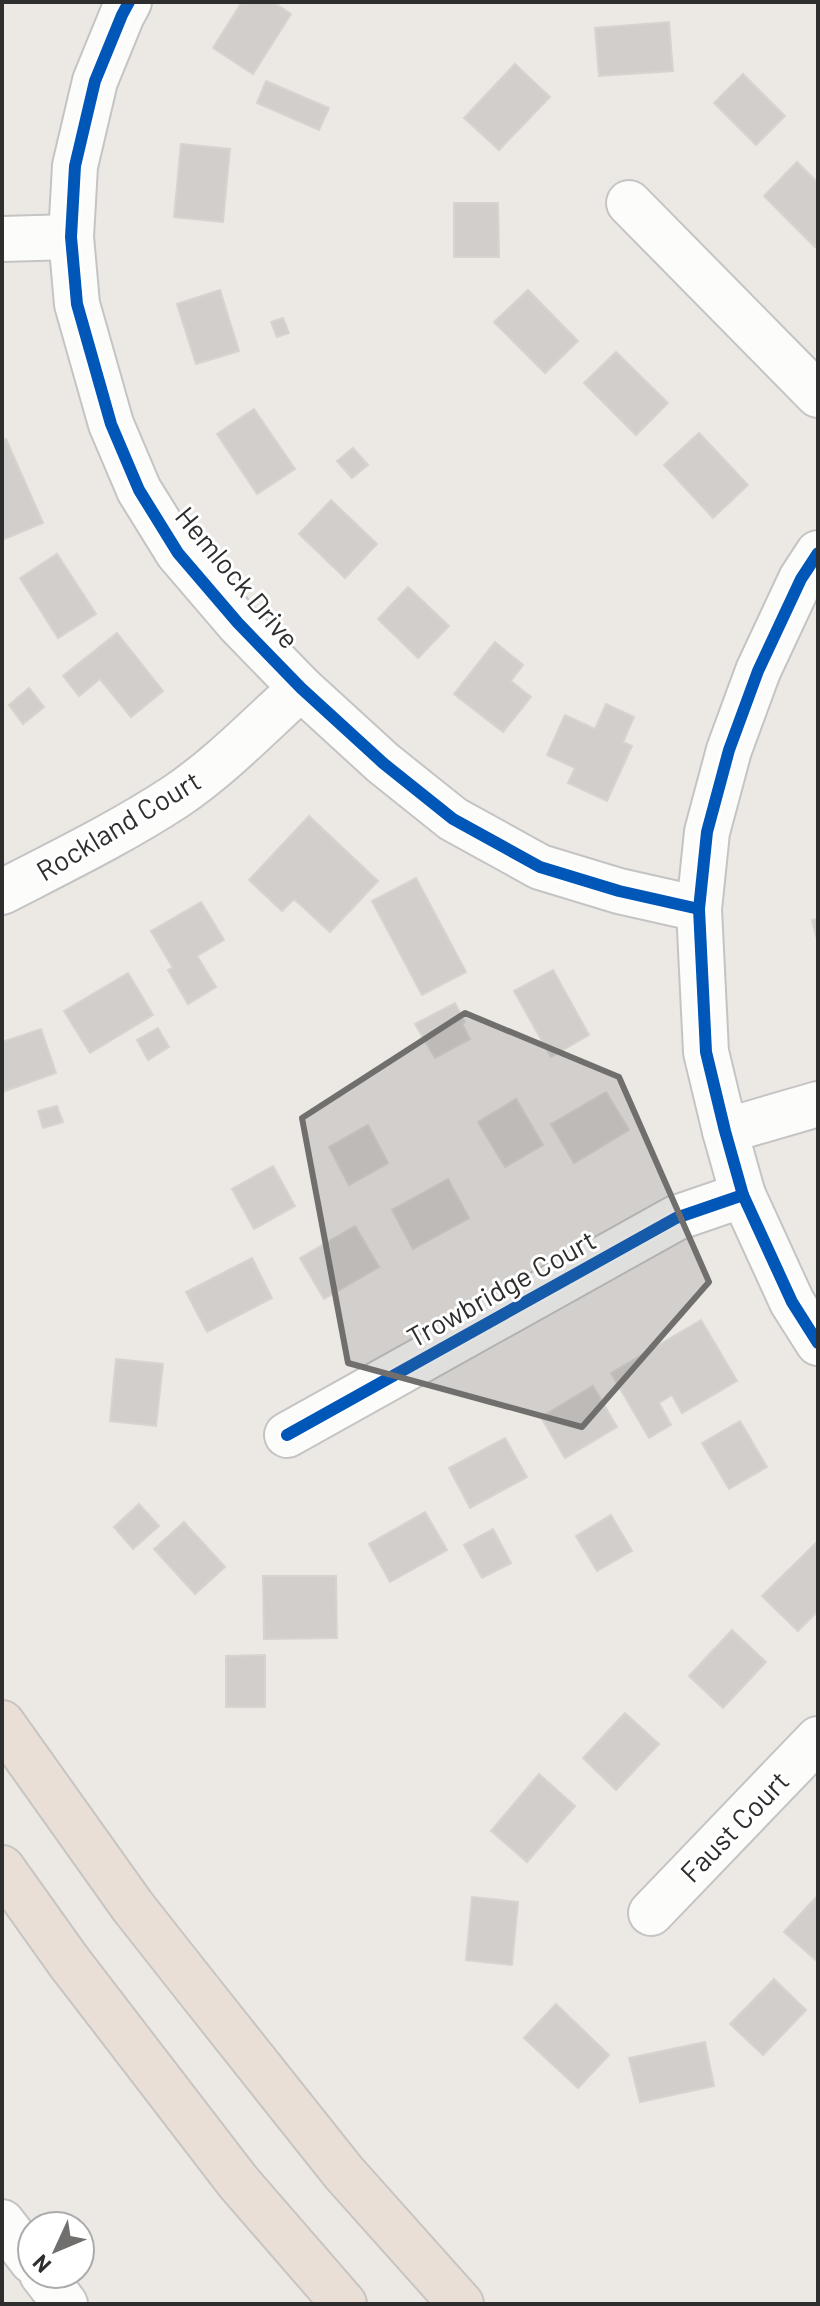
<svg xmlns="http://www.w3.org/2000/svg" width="820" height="2306" viewBox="0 0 820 2306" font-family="Barlow,sans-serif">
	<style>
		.building { fill: #d1cecb; stroke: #d7d4d0; stroke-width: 2 }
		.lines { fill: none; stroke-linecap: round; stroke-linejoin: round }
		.street-casing { stroke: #c5c4c5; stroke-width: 48 }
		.highway-casing { stroke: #c6c5c4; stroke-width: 48 }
		.street { stroke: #fcfcfb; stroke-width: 44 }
		.highway { stroke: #eadfd6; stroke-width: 44 }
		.cycleway-casing { stroke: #fff; stroke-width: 17 }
		.cycleway { stroke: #0057b8; stroke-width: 12 }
		.marked { fill: #706f6e; fill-opacity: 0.2; stroke: #706f6e; stroke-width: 6; stroke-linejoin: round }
		.labels { text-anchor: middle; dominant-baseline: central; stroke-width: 6; stroke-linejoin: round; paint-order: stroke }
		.street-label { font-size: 28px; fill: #2e2e2e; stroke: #fff }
	</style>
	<rect width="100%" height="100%" fill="#ece8e4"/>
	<g class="building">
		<path d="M242,2H273L291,14L253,74L213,48Z"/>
		<path d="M669,22L673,71L599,76L595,28Z"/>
		<path d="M515,64L550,97L499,150L464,118Z"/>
		<path d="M743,74L785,116L756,145L714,103Z"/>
		<path d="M266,81L329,108L319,130L257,103Z"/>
		<path d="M181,144L230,149L223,222L174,217Z"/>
		<path d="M797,162L818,183V244L815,247L764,196Z"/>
		<path d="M454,203H498L499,257H454Z"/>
		<path d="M220,290L239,351L196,364L177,304Z"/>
		<path d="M528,290L578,341L545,373L494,322Z"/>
		<path d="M283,318L289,333L277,337L271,322Z"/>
		<path d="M616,352L668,403L636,435L584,383Z"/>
		<path d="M254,409L295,469L257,494L217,434Z"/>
		<path d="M699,433L748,485L713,518L664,465Z"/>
		<path d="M6,439L43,523L2,540V441Z"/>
		<path d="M353,448L368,465L352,478L337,461Z"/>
		<path d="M331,500L377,544L345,578L299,534Z"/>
		<path d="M57,554L96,614L58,638L20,578Z"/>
		<path d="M408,587L449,626L418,658L378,619Z"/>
		<path d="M117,633L163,691L131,717L100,679L79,696L63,676Z"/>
		<path d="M495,642L523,665L511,681L531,697L503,732L454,694Z"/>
		<path d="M29,688L44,707L23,724L9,705Z"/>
		<path d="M606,704L634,717L623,742L632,746L607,801L568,783L575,768L547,755L565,715L595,729Z"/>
		<path d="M309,816L378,881L330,932L294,899L282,911L249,880Z"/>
		<path d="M416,878L466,972L422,995L372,901Z"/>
		<path d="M201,902L224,940L197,956L216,987L188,1004L168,970L173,968L151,931Z"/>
		<path d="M818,919V943L812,920Z"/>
		<path d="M553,970L589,1035L551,1057L514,991Z"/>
		<path d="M128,973L153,1015L90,1053L64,1011Z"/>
		<path d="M455,1003L465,1022L462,1024L470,1039L435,1058L415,1024Z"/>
		<path d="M158,1028L169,1047L148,1060L137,1040Z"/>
		<path d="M41,1029L56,1073L2,1092V1042Z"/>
		<path d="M606,1092L629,1130L574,1163L551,1124Z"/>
		<path d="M516,1099L543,1145L505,1167L478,1122Z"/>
		<path d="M57,1106L63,1122L43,1128L38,1111Z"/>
		<path d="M368,1125L388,1163L349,1185L329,1147Z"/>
		<path d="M273,1166L295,1206L254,1229L232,1189Z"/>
		<path d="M448,1179L469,1218L413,1249L392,1210Z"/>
		<path d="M355,1226L379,1267L324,1299L300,1258Z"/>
		<path d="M252,1258L272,1298L207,1332L186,1292Z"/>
		<path d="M701,1320L737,1381L682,1413L672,1395L659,1403L671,1425L649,1438L611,1373Z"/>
		<path d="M116,1359L163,1364L156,1426L110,1421Z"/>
		<path d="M593,1386L617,1427L565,1458L541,1417Z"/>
		<path d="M740,1421L767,1467L729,1489L702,1443Z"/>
		<path d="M505,1438L527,1477L470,1508L449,1468Z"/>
		<path d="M139,1504L159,1526L133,1549L114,1527Z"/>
		<path d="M425,1512L447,1550L390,1582L369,1544Z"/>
		<path d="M611,1515L632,1551L597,1571L576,1536Z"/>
		<path d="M184,1522L225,1567L195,1594L154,1549Z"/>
		<path d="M493,1529L511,1563L482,1578L464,1545Z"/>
		<path d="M816,1543L818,1545V1611L798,1631L762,1596Z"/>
		<path d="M263,1576H336L337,1638L264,1639Z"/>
		<path d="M732,1630L766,1662L723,1708L689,1676Z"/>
		<path d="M265,1655V1707H226V1656Z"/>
		<path d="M625,1713L659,1744L616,1790L583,1758Z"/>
		<path d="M539,1774L575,1806L527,1862L491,1831Z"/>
		<path d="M818,1895V1962L784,1932Z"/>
		<path d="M472,1897L518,1902L512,1965L466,1960Z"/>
		<path d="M774,1979L806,2010L763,2055L730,2024Z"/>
		<path d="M556,2004L609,2055L578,2088L524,2038Z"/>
		<path d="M705,2042L714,2086L640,2102L629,2058Z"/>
	</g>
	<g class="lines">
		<defs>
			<g id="street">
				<path d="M129,2L122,15L95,81L75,166L71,237L77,304L111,424L139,490L178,553L238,623L301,688L383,763L453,819L540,867L619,891L699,909"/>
				<path d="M629,203L818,395"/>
				<path d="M2,239L71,237"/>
				<path d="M818,553L801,579L758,671L729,750L707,832L699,909L706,1052L725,1131L743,1195L792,1302L818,1343"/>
				<path d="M2,892C60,862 120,833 175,797C221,766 260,725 301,688"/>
				<path d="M725,1131L818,1104"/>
				<path d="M287,1435L676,1218L743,1195"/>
				<path d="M651,1913L818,1739"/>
				<path d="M2,2222L32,2261"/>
				<path d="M42,2274L65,2304"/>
			</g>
			<g id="highway">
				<path d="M2,1723L133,1907L208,2002L344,2173L461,2304"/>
				<path d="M2,1868L69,1962L239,2183L344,2304"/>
			</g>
		</defs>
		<use href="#street" class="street-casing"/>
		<use href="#highway" class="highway-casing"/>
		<use href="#street" class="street"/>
		<use href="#highway" class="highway"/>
		<defs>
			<g id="cycleway">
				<path d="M129,2L122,15L95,81L75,166L71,237L77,304L111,424L139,490L178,553L238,623L301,688L383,763L453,819L540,867L619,891L699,909"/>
				<path d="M818,553L801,579L758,671L729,750L707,832L699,909L706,1052L725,1131L743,1195L792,1302L818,1343"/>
				<path d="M287,1435L676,1218L743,1195"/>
			</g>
		</defs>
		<use href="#cycleway" class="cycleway-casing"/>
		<use href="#cycleway" class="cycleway"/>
	</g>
	<path class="marked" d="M465,1013L619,1077L709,1282L582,1427L348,1363L302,1118Z"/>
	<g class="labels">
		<g class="street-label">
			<text transform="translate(238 577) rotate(50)">Hemlock Drive</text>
			<text transform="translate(118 825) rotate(-31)">Rockland Court</text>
			<text transform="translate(501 1288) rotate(-29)">Trowbridge Court</text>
			<text transform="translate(734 1826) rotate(-46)">Faust Court</text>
		</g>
	</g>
	<rect width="820" height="2306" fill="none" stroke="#2e2e2e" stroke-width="8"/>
	<g transform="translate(56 2250) rotate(226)"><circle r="38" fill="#ffffff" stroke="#ababab" stroke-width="2"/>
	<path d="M0-6L14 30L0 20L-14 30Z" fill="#706f6e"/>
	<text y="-12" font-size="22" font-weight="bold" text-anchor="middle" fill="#2e2e2e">N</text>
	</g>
</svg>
